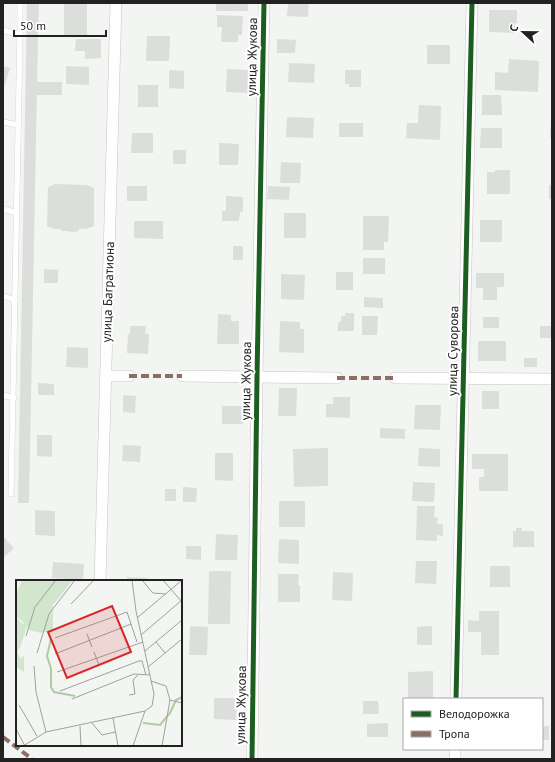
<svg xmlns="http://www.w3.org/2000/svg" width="555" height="762" viewBox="0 0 555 762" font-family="'PT Sans',sans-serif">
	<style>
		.building { fill: #dcdedc }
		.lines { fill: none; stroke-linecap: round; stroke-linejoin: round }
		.lane-casing { stroke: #c5c6c4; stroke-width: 6 }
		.street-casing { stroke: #c5c6c4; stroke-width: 12 }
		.lane { stroke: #fdfefd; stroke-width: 5.5 }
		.street { stroke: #fdfefd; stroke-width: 11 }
		.quiet { stroke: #8d6e63; stroke-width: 4; stroke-dasharray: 8 4; stroke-linecap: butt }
		.cycleway-casing { stroke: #fff; stroke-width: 8 }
		.cycleway { stroke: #1b5e20; stroke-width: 5 }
		.labels { text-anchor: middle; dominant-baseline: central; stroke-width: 4; stroke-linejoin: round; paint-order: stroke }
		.street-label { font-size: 13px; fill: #212221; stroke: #fff }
		.inset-river { fill: none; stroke: #adcca6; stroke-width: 2 }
		.inset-road { fill: none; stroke: #9fa19e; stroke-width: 1 }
		.view { fill: #d62828; fill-opacity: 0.15; stroke: #d62828; stroke-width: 2 }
		.inset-edge { fill: none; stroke: #212221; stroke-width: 2 }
	</style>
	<rect width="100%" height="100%" fill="#f3f5f2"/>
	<g class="building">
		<path d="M27,3H39L37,82H62V95H37V86L29,503H18Z"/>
		<rect x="64" y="3" width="23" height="32"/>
		<rect x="216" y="3" width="32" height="8"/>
		<path d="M288,3H309L308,17L287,16Z"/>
		<path d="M489,10H517V23H515V33L489,32Z"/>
		<path d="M217,15L243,16L242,35H238V42H221L222,27H217Z"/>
		<path d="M147,36H170L169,61H146Z"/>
		<path d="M76,39H101V58L85,59V51H75Z"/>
		<path d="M277,39L296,40L295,53H277Z"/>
		<rect x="427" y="45" width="23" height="19"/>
		<path d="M509,59L539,61L538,92L495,90V72L508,73Z"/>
		<path d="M289,63L315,64L314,83L288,82Z"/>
		<path d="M3,66L10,68L3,91Z"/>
		<path d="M66,66L89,67V85L66,84Z"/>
		<path d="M227,69L249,70L248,93L226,92Z"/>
		<path d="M169,70L184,71V89L169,88Z"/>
		<path d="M345,70H361V87H349V84H345Z"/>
		<rect x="138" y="85" width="20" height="22"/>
		<path d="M482,95H501L502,115H482Z"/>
		<path d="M419,105L441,106L440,140L406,138L407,123H418Z"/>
		<path d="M287,117L314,118L313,138L286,137Z"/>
		<path d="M551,117H552V138H550Z"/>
		<rect x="339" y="123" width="24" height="14"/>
		<path d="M481,128H502V148H480Z"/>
		<path d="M132,133H153V153H131Z"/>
		<path d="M219,143L239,144L238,165H219Z"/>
		<rect x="173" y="150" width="13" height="14"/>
		<path d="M281,162L301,163L300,183H280Z"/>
		<path d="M495,170H510V194H487V172H495Z"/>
		<path d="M55,184L87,185L94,188V226L86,229H79V231L73,232L65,231H61V229H54L47,226L48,187Z"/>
		<rect x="549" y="185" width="3" height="14"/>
		<rect x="127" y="186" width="20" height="15"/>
		<path d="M268,186L290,187L289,200L267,199Z"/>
		<path d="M226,196L243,197V212H240L239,221H222V211H226Z"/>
		<rect x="284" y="213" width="22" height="25"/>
		<path d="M363,216H389L388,242H384V250H363Z"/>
		<rect x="480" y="220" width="22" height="22"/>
		<path d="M134,221H163V239L134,238Z"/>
		<rect x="233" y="246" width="10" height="14"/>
		<rect x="363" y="258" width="22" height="16"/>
		<path d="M44,269L58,270V283H44Z"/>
		<rect x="336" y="272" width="17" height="18"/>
		<path d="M476,273H504V287H497V300H483V288H476Z"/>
		<path d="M281,274L305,275L304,300L281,299Z"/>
		<path d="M364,297L383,298V308L364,307Z"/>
		<path d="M345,313H354V331H338V322H341V316H345Z"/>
		<path d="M218,314L231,315V321H239V344H217Z"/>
		<path d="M362,316H378L377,335H362Z"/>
		<rect x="483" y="317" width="16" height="11"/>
		<path d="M280,321L300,322V329H304V353L279,352Z"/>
		<path d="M130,326H146L145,334H149L148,354L127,353L128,334H130Z"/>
		<rect x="540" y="326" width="12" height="12"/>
		<rect x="478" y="341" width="28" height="20"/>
		<path d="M67,347L88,348V368L66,367Z"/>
		<rect x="524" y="358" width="13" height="9"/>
		<path d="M38,383L54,384V395H38Z"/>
		<path d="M279,388H297L296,416H278Z"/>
		<rect x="482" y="391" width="17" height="18"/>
		<path d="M123,395L136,396L135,413L123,412Z"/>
		<path d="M333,397H350V418L326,417V404H333Z"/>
		<path d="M415,405H441L440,430L414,429Z"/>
		<path d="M222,406H244L243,424H222Z"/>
		<path d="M380,428L405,429V439L380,438Z"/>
		<path d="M37,435H52V457L37,456Z"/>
		<path d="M123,445L141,446L140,462L122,461Z"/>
		<path d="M328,448V486L294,487L293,449Z"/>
		<path d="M419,448L440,449V467L418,466Z"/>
		<path d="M215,453H233V481L215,480Z"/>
		<path d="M472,454H508V491H479V477H484V469H472Z"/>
		<path d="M413,482L435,483L434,502L412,501Z"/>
		<path d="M183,487L197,488L196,502H183Z"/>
		<rect x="165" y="489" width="11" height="12"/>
		<rect x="279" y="501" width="26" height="26"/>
		<path d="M417,506H435L434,517L438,518L437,524H443V536L437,535V541L416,540Z"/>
		<path d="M35,510L55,511V536L35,535Z"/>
		<path d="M516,528H522V531H534V547H513V531H516Z"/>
		<path d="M216,534L238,535L237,560H215Z"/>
		<path d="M3,536L14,548L3,558Z"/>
		<path d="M279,539L299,540V564L278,563Z"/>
		<path d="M186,546H201V560L186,559Z"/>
		<path d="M416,561H437L436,584L415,583Z"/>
		<path d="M53,562L84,564L83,580L52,578Z"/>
		<rect x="490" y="566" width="20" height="21"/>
		<path d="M209,571H231L230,624H208Z"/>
		<path d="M333,572L353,573L352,601L332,600Z"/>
		<path d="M278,574H299L298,585H300V602H278Z"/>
		<path d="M127,577L148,578V581H127Z"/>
		<path d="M479,611H499V655H481V632H468V620L479,621Z"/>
		<path d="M190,626L208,627L207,655H189Z"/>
		<path d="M432,626V645H417V627Z"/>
		<path d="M433,671V699H408V672Z"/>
		<path d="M214,698H237L236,720L214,719Z"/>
		<path d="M363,701H378L379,714H363Z"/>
		<path d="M388,723V737H367V724Z"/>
		<rect x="542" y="726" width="7" height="14"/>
	</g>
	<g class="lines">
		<defs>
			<g id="lane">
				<path d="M3,30L20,35L11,494"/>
				<path d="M20,35V3"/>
				<path d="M3,122L19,125"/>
				<path d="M3,209L17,213"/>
				<path d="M3,296L15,300"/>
				<path d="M3,395L14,398"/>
			</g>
			<g id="street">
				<path d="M106,376H129"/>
				<path d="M182,376L337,378"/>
				<path d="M395,378L551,379"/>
				<path d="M100,581L116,3"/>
				<path d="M456,699L472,3"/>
				<path d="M252,759L257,377L264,3"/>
				<path d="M455,759V749"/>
			</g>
		</defs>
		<use href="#lane" class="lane-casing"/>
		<use href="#street" class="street-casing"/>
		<use href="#lane" class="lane"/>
		<use href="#street" class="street"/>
		<g class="quiet">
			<path d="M129,376H182"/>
			<path d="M337,378H395"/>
			<path d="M3,737L32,759"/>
		</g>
		<defs>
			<g id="cycleway">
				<path d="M456,699L472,3"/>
				<path d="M252,759L257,377L264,3"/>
			</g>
		</defs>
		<use href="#cycleway" class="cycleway-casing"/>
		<use href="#cycleway" class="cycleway"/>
	</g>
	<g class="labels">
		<g class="street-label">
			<text transform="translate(252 57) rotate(-89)">улица Жукова</text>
			<text transform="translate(108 292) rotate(-88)">улица Багратиона</text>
			<text transform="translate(453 351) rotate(-89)">улица Суворова</text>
			<text transform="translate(246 381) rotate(-89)">улица Жукова</text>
			<text transform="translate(241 705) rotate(-89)">улица Жукова</text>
		</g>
	</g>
	<g transform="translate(16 580)">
		<rect width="166" height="166" fill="#f3f5f2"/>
		<path d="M6,0H57L37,25V50L25,53L13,50L11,46L4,68L1,71L4,78L8,76V92L0,87V37L6,44L8,43L0,36V14Z" fill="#d2e6cd"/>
		<path class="inset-river" d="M35,59L31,76L35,89V107L38,112L59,116M127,143L144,145L154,133L160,120L166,117"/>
		<path class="inset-road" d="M126,0L137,13L150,14M147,0L166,22M55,24L78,0M121,38L166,0M71,54L76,67M125,55L166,20M10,56L19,27L40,0M39,58L111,32L121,62M140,62L149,73M129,71L166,40M78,72L83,85M21,73L33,34L59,0M39,74L115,44M18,86L20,112L30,152M132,87L166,59M41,92L127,62M135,101L150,106L154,120L166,123M44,111L123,81H126L130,95M113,115L119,114L117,100L122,95M56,119L118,94L134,95M3,125L21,156M97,138L102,166M76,143L86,155L99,152M64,146L65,166M0,149L9,166M7,166L30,152L129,131L136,126L138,114L120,31L116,0M117,166L129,131M146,166L154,120"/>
		<path class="view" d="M96,26L115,72L51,98L32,52Z"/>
		<rect width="166" height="166" class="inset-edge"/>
	</g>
	<rect width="555" height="762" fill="none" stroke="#212221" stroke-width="8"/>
	<rect x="403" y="698" width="140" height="52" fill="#ffffff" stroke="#a6a7a6"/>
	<rect x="411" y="711" width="20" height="6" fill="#1b5e20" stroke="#a6a7a6"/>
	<text x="439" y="718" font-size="12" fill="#212221">Велодорожка</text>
	<rect x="411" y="731" width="20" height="6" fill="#8d6e63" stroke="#a6a7a6"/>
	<text x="439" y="738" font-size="12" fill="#212221">Тропа</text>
	<g transform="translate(523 32) rotate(292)" stroke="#ffffff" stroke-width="3" paint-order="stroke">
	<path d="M0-3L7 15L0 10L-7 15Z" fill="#212221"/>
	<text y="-6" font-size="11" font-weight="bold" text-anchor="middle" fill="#212221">С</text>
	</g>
	<path d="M14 30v6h92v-6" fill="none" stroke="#212221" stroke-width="2"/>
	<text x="20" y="30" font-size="12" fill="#212221" stroke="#ffffff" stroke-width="3" paint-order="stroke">50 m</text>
</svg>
